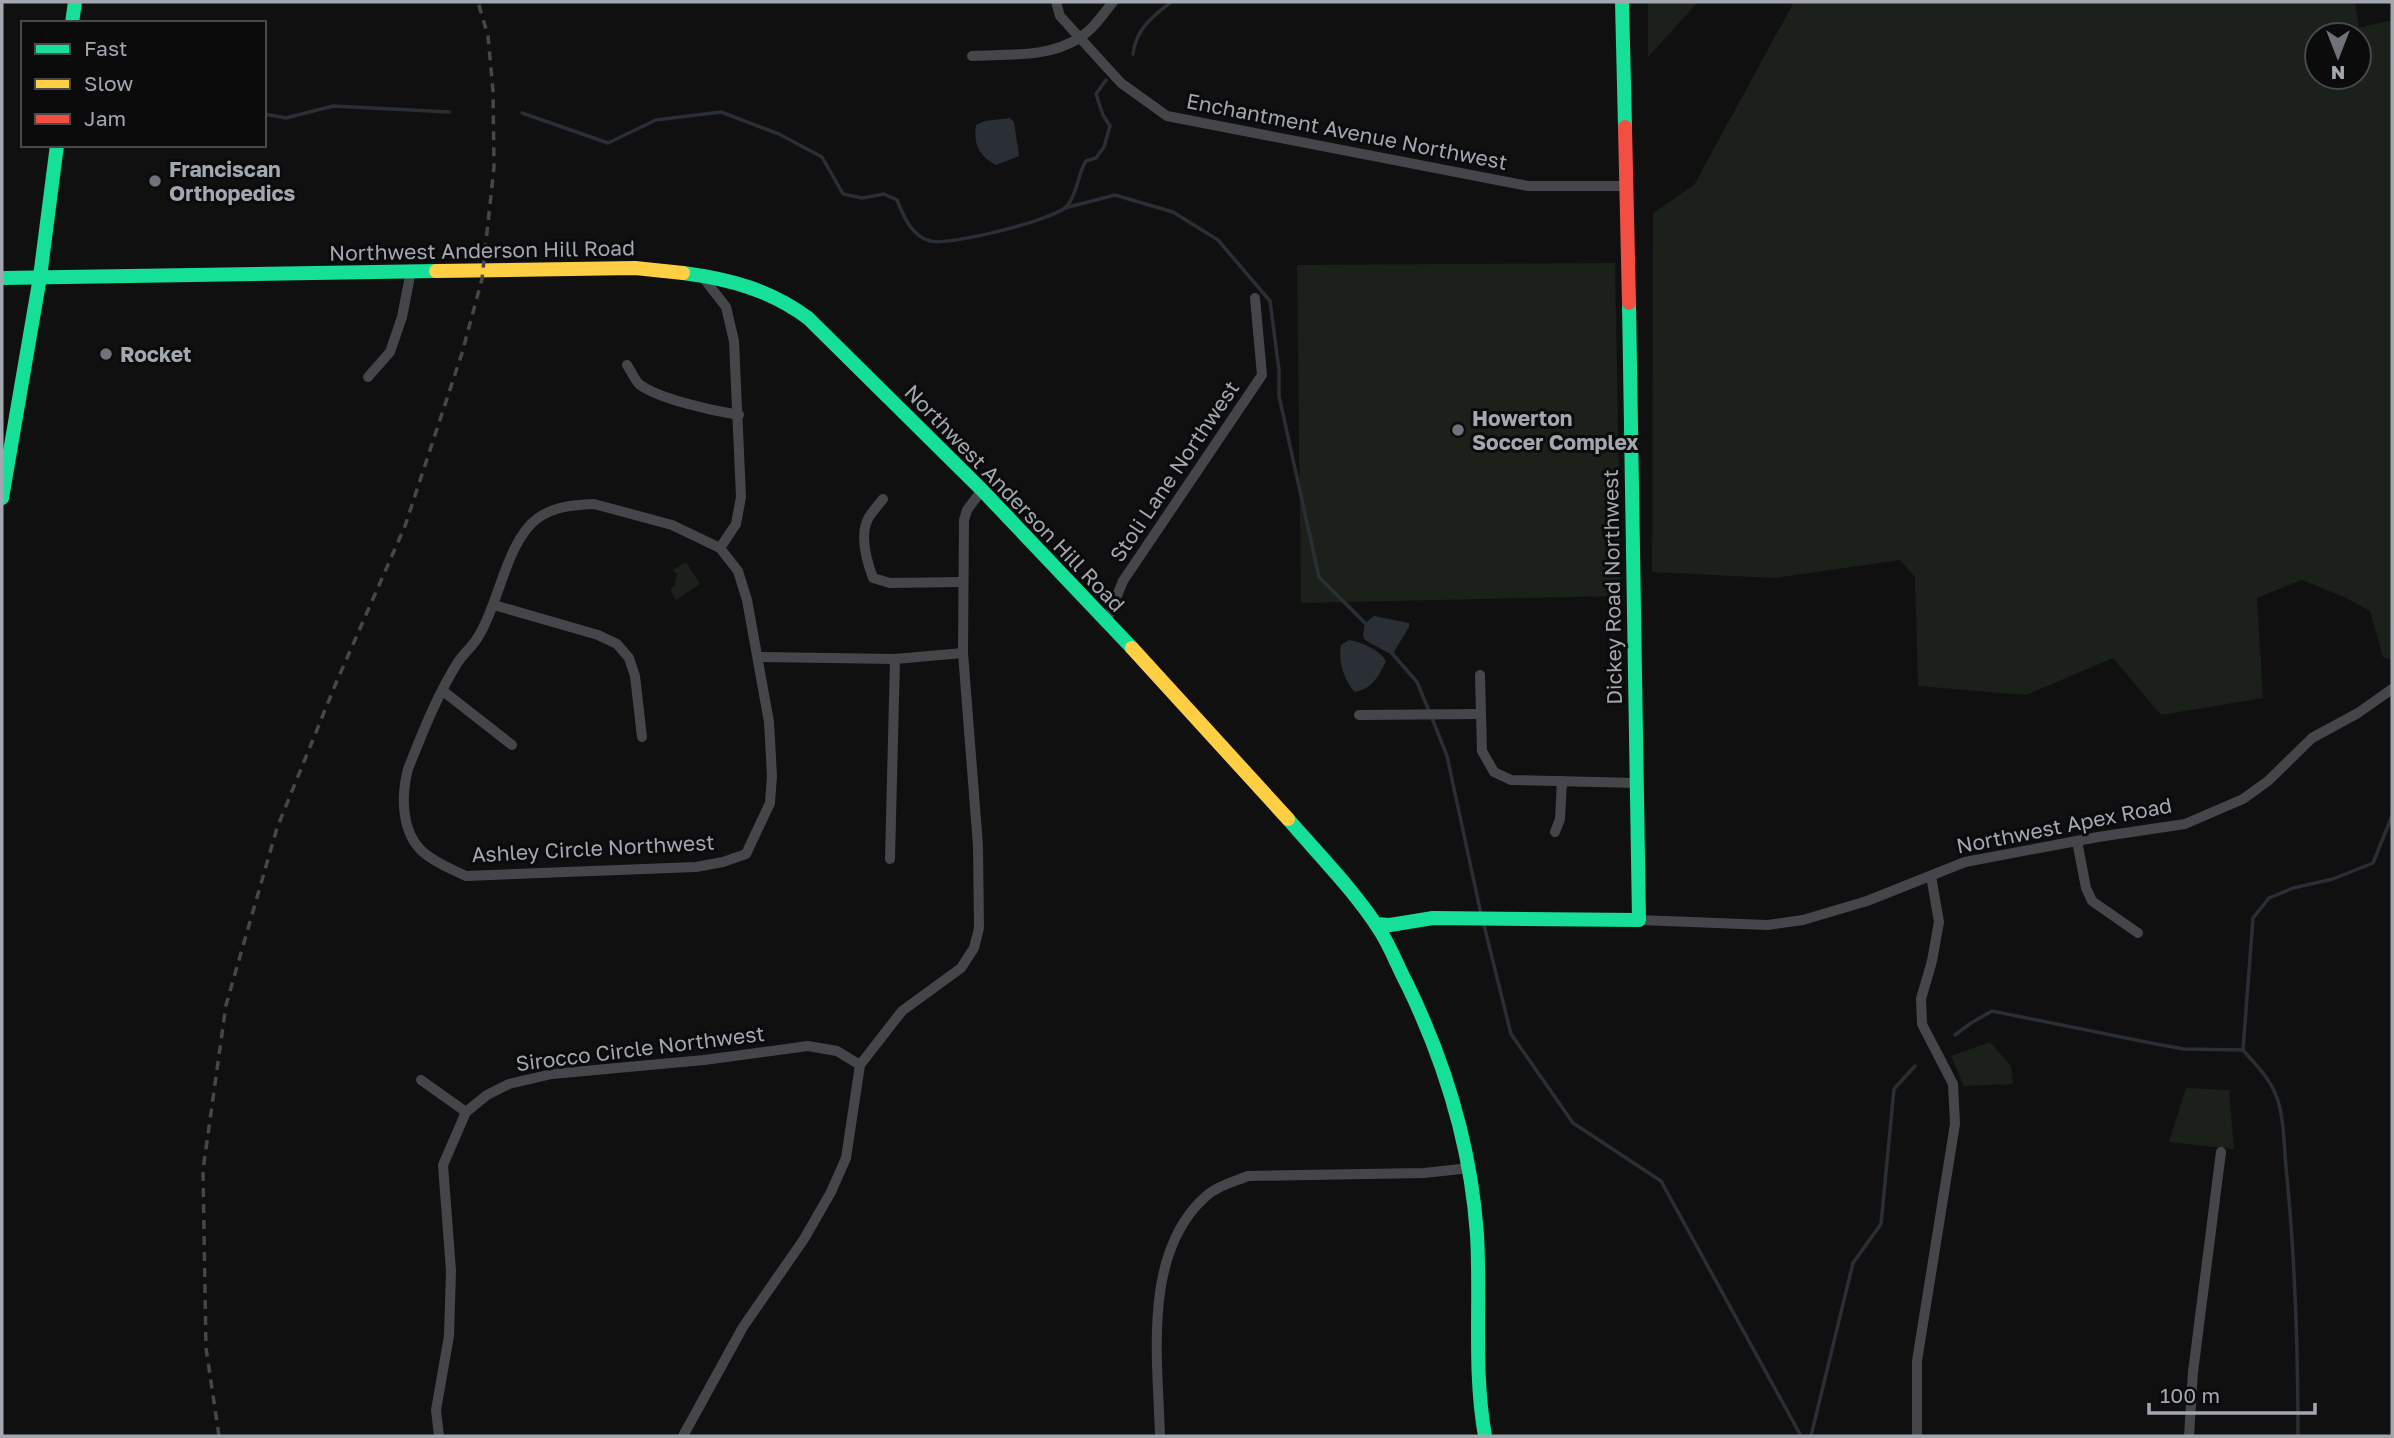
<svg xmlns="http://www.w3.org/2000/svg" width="2394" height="1438" viewBox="0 0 2394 1438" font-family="'Golos Text',sans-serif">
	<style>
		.green { fill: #1b201b; fill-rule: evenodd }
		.water { fill: #292f34 }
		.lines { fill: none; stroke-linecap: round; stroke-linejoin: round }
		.stream { stroke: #292f34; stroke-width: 3.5 }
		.street { stroke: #454649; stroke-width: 10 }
		.fast { stroke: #16e098; stroke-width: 14 }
		.slow { stroke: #ffcf43; stroke-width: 14 }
		.jam { stroke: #f24e42; stroke-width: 14 }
		.rail { stroke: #464749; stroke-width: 3.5; stroke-dasharray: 9 7; stroke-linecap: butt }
		.poi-dot { fill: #6f7278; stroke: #0b0b0c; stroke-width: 2.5 }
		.labels { text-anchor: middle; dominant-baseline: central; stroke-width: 6; stroke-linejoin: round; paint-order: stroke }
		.street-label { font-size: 21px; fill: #a2a7b0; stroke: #0b0b0c }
		.poi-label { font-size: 21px; font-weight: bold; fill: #a2a7b0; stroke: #0b0b0c; text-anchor: start }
	</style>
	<rect width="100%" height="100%" fill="#101011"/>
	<g class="green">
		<path d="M1648,2H1698L1648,57Z"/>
		<path d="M1794,2H2355L2359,28L2392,20V660L2383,657L2370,611L2344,597L2302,580L2257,598L2263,698L2161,715L2113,658L2026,695L1918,686L1915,577L1900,560L1775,578L1652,572L1653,213L1694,185ZM2359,35V77H2317V35Z"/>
		<path d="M1615,263L1621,596L1301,603L1297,265Z"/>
		<path d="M686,562L700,584L676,600L670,590L674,586L677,575L673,570Z"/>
		<path d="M1990,1042L2011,1066L2013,1084L1964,1086L1951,1056Z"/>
		<path d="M2186,1088L2229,1090L2234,1149L2169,1142Z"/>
	</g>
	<g class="water">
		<path d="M1010,118L1014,122L1019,156L996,165C979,156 973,144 976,125L985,121Z"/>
		<path d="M1374,616L1409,623V627L1392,655L1365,640L1363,636L1365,623Z"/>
		<path d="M1349,640C1361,642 1380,650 1386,661C1378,677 1373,688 1355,692C1344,681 1338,660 1341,645Z"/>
	</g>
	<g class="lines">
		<g class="stream">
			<path d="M1133,54C1136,29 1152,17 1171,2"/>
			<path d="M522,113L608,143L656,120L721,112L779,134L822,157L843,194L862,198L884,194L897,200C904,217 911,235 930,241C949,246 1055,220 1067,206C1078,193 1077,175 1086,161L1096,158L1104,147L1110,126L1103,115L1096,94L1106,80"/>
			<path d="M264,114L286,118L333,106L449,112"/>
			<path d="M1065,208L1115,195L1173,212L1218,240L1270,301L1279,370V396L1319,577L1366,624"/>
			<path d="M1390,651L1417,682L1429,711"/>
			<path d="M1432,718L1447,756L1481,914"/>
			<path d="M1483,921L1511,1034L1573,1123L1661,1181L1801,1436"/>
			<path d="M1955,1035L1971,1023L1992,1011L2156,1044L2184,1049L2243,1050"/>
			<path d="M1811,1436L1853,1263L1881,1224L1894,1089L1915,1066"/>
			<path d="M2298,1436C2298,1346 2295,1257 2286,1167C2284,1146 2284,1112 2275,1093C2268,1076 2254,1063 2243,1050L2253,918L2269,898L2293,888L2333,879L2373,863L2392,816"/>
		</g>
		<g class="street">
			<path d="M1056,2L1060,16L1121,83L1167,116L1528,186H1627"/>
			<path d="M972,56C1007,54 1049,58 1079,38C1093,30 1103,14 1113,2"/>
			<path d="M702,276L726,307L734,341L741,497L736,524L720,548"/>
			<path d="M627,365C631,371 635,380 639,384C658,399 714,411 739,415"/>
			<path d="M368,377L390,352L402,317L411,271"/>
			<path d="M883,499C878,505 873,511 869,517C859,534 867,562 873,578L890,583L963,582"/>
			<path d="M594,504L672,525L720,548L738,571L747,600L769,722L772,776L770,803L746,854L723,862L696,867L466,876C452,869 435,863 423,852C401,832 401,796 408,769C422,734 437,695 458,662C464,653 473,646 478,637C499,605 506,541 538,518C555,506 574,505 594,504Z"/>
			<path d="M494,605L598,635L617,644L629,658L635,676L642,737"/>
			<path d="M1106,622L1123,581L1262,375L1255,298"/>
			<path d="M758,657L895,659L963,653"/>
			<path d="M1480,675L1482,751L1494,772L1511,780L1637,783"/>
			<path d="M443,691L512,745"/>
			<path d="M1359,715L1481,714"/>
			<path d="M1555,832L1560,819L1562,781"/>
			<path d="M2077,841L2086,888L2092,901L2138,933"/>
			<path d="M890,859L895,659"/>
			<path d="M1639,920L1768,925L1803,920L1867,901L1965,862L2098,837L2185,824L2243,799L2268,781L2312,738L2358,713L2392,689"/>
			<path d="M421,1080L466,1112"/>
			<path d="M439,1436L436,1410L449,1336L451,1271L443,1165L466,1112L487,1095L509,1084L552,1074L704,1060L808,1046L837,1051L860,1065"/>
			<path d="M683,1436L743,1327L804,1239L831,1192L846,1158L860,1065L902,1011L961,968L974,948L979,928L978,846L963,653L964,520L967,510L982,490"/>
			<path d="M1160,1436C1158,1360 1142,1254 1205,1197C1217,1186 1233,1182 1248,1176L1424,1173L1470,1168"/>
			<path d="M1917,1436V1361L1955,1124L1953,1084L1922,1024L1921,999L1932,961L1939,922L1931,876"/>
			<path d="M2189,1436L2193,1372L2221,1152"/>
		</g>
		<g class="fast">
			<path d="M1622,2L1625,127"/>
			<path d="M72,23L75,2"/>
			<path d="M683,273C730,279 770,290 808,318L982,490L1132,648"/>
			<path d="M2,278L436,271"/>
			<path d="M2,498L40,277L57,145"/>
			<path d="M1288,819C1319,855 1353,889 1379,929C1391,947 1398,968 1408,986C1446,1065 1471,1147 1477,1235C1481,1302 1473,1369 1485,1436"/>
			<path d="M1376,924L1390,925L1433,918L1639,920L1629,303"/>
		</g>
		<g class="slow">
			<path d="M436,271L635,268L683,273"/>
			<path d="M1132,648L1288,819"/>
		</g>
		<path class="jam" d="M1625,127L1629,303"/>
		<path class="rail" d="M219,1436L206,1348L203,1170L226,1005L277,828L336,683L405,526L462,353L482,279L494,167L493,91L488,36L478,2"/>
	</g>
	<g class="poi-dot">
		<circle cx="155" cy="181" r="7"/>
		<circle cx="106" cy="354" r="7"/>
		<circle cx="1458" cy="430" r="7"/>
	</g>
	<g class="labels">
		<g class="street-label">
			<text transform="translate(1347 131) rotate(11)">Enchantment Avenue Northwest</text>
			<text transform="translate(482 250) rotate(-1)">Northwest Anderson Hill Road</text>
			<text transform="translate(1174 471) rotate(-56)">Stoli Lane Northwest</text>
			<text transform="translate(1015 498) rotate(46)">Northwest Anderson Hill Road</text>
			<text transform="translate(1612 587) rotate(-91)">Dickey Road Northwest</text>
			<text transform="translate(2064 825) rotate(-11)">Northwest Apex Road</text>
			<text transform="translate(593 848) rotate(-3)">Ashley Circle Northwest</text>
			<text transform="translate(640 1048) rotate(-7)">Sirocco Circle Northwest</text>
		</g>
		<g class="poi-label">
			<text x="169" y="169">Franciscan<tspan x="169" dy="24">Orthopedics</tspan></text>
			<text x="120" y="354">Rocket</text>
			<text x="1472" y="418">Howerton<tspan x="1472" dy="24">Soccer Complex</tspan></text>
		</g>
	</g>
	<rect width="2394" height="1438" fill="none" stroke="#a2a7b0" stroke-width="7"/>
	<rect x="21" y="21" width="245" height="126" fill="#0b0b0c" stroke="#47494e" stroke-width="2"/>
	<rect x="35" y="44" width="35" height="10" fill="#16e098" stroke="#47494e" stroke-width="2"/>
	<text x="84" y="56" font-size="21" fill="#a2a7b0">Fast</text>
	<rect x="35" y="79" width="35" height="10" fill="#ffcf43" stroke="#47494e" stroke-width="2"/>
	<text x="84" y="91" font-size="21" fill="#a2a7b0">Slow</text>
	<rect x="35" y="114" width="35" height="10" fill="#f24e42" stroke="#47494e" stroke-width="2"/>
	<text x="84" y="126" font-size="21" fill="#a2a7b0">Jam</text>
	<g transform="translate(2338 56) rotate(180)"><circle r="33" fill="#0b0b0c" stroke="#47494e" stroke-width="2"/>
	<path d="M0-5L12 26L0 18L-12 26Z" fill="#6f7278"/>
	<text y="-10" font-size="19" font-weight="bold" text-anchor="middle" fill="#a2a7b0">N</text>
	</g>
	<path d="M2149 1403v10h166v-10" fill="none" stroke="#a2a7b0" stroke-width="3.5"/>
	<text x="2160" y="1403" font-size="21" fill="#a2a7b0" stroke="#0b0b0c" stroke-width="5" paint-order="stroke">100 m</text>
</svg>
